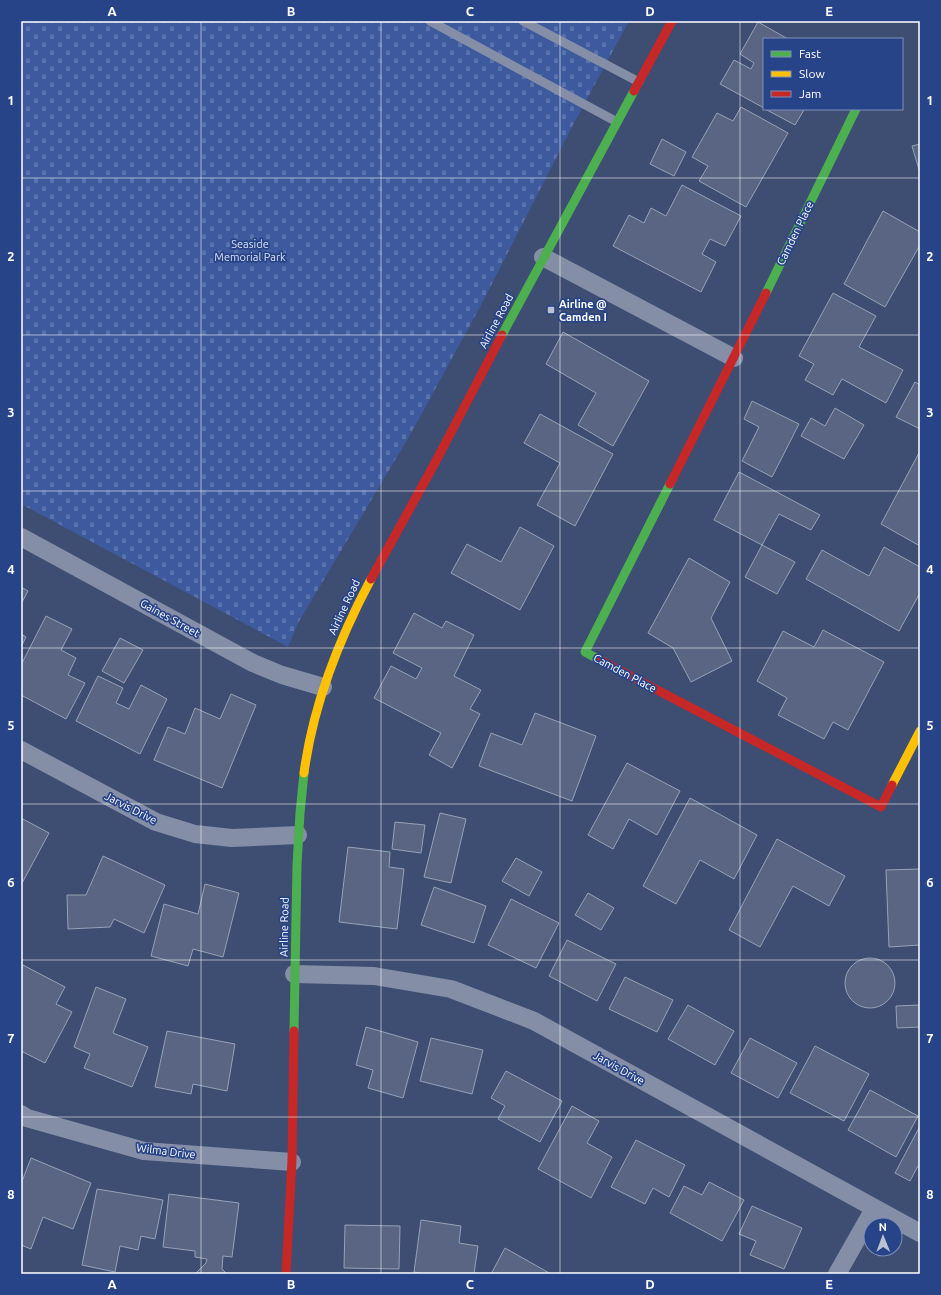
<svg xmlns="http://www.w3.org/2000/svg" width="941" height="1295" viewBox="0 0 941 1295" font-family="Ubuntu,sans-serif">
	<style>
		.cemetery { fill: url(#cemetery-stones) }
		.building { fill: #596582; stroke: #98a1b6 }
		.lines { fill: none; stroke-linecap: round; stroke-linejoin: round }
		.lane { stroke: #858ea7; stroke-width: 9 }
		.street { stroke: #858ea7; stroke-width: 18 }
		.fast { stroke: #4caf50; stroke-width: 9 }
		.slow { stroke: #ffc107; stroke-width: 9 }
		.jam { stroke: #c62828; stroke-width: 9 }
		.grid { fill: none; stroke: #fff; stroke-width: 1; stroke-opacity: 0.55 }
		.poi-dot { fill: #bbc1ce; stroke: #284488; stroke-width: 1.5 }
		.labels { text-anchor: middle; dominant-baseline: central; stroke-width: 3.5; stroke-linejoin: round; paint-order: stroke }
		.street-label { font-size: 11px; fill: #fff; stroke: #284488 }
		.park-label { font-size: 11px; fill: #d8e1f7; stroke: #284488 }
		.poi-label { font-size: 11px; font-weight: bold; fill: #fff; stroke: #284488; text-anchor: start }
		.neatline { fill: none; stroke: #fff; stroke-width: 1.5 }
		.grid-label { font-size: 13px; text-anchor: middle; font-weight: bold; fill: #fff }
	</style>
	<defs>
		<pattern id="cemetery-stones" width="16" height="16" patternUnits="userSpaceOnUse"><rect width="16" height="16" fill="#3c5a9d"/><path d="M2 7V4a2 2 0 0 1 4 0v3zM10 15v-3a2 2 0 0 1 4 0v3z" fill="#5973ac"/></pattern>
	</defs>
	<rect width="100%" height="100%" fill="#3e4d72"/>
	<path class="cemetery" d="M21,21H629L573,125L480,307L410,435L298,623L288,647L21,504Z"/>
	<g class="building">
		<path d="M758,22L788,39H764V108L720,84L734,60L751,69L754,63L740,54Z"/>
		<path d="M741,107L788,133L746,207L699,181L708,166L692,157L717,113L733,121Z"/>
		<path d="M765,109H803L804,110L795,125Z"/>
		<path d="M662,139L686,152L674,176L650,164Z"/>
		<path d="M920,144V173L912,146Z"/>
		<path d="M682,185L741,216L725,246L710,239L702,254L716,262L701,292L613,246L629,215L644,223L651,208L666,216Z"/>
		<path d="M883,211L920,232V245L885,307L844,284Z"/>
		<path d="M833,293L876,316L859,347L903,370L886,403L842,379L833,395L805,380L814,364L799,356Z"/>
		<path d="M563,332L649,381L613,446L578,425L596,393L546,364Z"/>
		<path d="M915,382L920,385V429L896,417Z"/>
		<path d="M752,401L799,424L772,477L742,461L759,427L744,419Z"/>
		<path d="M835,408L864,425L844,459L801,436L811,418L825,426Z"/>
		<path d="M540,414L613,454L575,526L537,505L560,463L524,443Z"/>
		<path d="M920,451V546L881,524Z"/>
		<path d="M739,472L820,515L811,530L779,514L762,545L714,520Z"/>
		<path d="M520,527L554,546L520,610L451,573L467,544L501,562Z"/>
		<path d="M762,545L795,562L777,594L745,577Z"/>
		<path d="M884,547L920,567V593L899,631L806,579L822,550L869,576Z"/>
		<path d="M689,558L730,582L711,618L732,661L691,682L673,648L648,633Z"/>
		<path d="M21,587L28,591L21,604Z"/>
		<path d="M414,613L442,628L446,621L474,635L454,676L481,690L470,709L480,714L452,768L429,755L441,733L374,698L391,666L416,679L422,668L393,653Z"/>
		<path d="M46,616L72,629L61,650L76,658L68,675L85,683L66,719L21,695V665Z"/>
		<path d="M823,630L884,662L848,730L833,722L824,739L778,715L787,698L757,681L783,631L814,647Z"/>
		<path d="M21,634L26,637L21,647Z"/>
		<path d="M120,638L143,650L124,683L102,671Z"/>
		<path d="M98,676L123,688L116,703L129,709L141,685L167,699L140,754L76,721Z"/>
		<path d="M231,694L256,705L222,788L154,760L168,727L185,734L195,708L220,719Z"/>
		<path d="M535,713L596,736L572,801L479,766L491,733L522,745Z"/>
		<path d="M627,763L680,791L657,835L629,819L613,849L588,835Z"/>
		<path d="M690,798L757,835L734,879L700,860L676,904L643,886Z"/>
		<path d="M440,813L466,819L451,883L424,877Z"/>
		<path d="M21,818L49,833L21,885Z"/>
		<path d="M395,822L425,825L421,853L392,849Z"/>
		<path d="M777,839L845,876L829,906L793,886L760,947L729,930Z"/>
		<path d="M348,847L390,852L389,867L404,869L397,929L339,922Z"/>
		<path d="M103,856L165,885L144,933L114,919L110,927L68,929L67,895H86Z"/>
		<path d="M516,858L542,872L529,896L502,881Z"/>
		<path d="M920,869V945L889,947L886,870Z"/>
		<path d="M205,884L239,893L223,957L193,949L188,966L151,956L164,904L198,914Z"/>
		<path d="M434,887L486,906L474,943L421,925Z"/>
		<path d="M588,893L614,908L601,930L575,915Z"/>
		<path d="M511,899L559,923L536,968L488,945Z"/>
		<path d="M567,940L616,964L597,1001L549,976Z"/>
		<circle cx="870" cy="983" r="25"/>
		<path d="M21,964L65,987L56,1004L72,1012L45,1063L21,1051Z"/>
		<path d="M625,977L673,1000L657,1032L609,1009Z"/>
		<path d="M96,987L126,999L113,1033L148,1047L132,1087L84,1068L90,1054L74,1047Z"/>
		<path d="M688,1005L734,1031L715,1065L668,1039Z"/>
		<path d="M920,1005V1027L897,1028L896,1006Z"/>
		<path d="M366,1027L418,1042L403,1098L368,1088L373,1070L356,1065Z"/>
		<path d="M167,1031L235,1044L227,1091L193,1084L191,1094L155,1087Z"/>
		<path d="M431,1038L483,1050L472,1094L420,1081Z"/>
		<path d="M750,1038L797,1063L778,1098L731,1073Z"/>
		<path d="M815,1046L869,1074L844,1121L790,1093Z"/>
		<path d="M506,1071L562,1101L540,1142L498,1119L505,1106L491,1098Z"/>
		<path d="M870,1090L918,1116L896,1157L848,1130Z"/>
		<path d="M572,1106L599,1121L587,1143L612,1157L591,1198L538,1169Z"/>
		<path d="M920,1126V1167L918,1166L910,1181L895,1173Z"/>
		<path d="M636,1140L685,1165L669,1197L653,1188L645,1204L611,1187Z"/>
		<path d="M31,1158L91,1183L73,1229L43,1217L31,1249L21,1245V1184Z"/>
		<path d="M709,1182L744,1200L722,1241L670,1213L684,1186L702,1195Z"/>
		<path d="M97,1189L163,1200L155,1239L141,1236L138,1250L120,1246L115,1272L82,1265Z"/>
		<path d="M169,1194L239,1203L232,1257L223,1256L222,1269L227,1274H195L206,1263L207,1259L195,1257V1251L163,1247Z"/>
		<path d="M752,1206L802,1228L784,1269L750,1255L756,1241L739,1234Z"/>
		<path d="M421,1220L461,1226L459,1243L478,1246L474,1274H426L414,1272Z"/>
		<path d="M345,1225L400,1226L399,1269L344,1268Z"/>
		<path d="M505,1248L551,1274H491Z"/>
	</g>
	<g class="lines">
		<g class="lane">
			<path d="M430,21L617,122"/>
			<path d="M523,21L639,82"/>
		</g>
		<g class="street">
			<path d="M543,257L734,358"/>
			<path d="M21,537L253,663L282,675L323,687"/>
			<path d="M21,750L156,822L195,834L232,838L298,835"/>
			<path d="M294,974L374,976L451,989L534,1021L920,1233"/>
			<path d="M21,1114L27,1118L144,1151L292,1162"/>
			<path d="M837,1274L874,1209"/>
		</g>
		<g class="fast">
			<path d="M766,293L856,109"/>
			<path d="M502,335L634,91"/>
			<path d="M598,659L585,652L670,484"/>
			<path d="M294,1031L297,865L300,813L304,773"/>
		</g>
		<g class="slow">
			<path d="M304,773C313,705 338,641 371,579"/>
			<path d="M892,785L920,731"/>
		</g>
		<g class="jam">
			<path d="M634,91L672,21"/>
			<path d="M670,484L766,293"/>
			<path d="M371,579L436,461L502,335"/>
			<path d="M598,659L881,807L892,785"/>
			<path d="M286,1274L292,1160L294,1031"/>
		</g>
	</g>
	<path class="grid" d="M201,21V1274M381,21V1274M560,21V1274M740,21V1274M21,178H920M21,335H920M21,491H920M21,648H920M21,804H920M21,960H920M21,1117H920"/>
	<rect class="poi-dot" x="547" y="306" width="8" height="8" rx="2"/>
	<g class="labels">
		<g class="street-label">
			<text transform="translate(795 233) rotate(-64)">Camden Place</text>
			<text transform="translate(496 321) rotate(-62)">Airline Road</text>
			<text transform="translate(344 607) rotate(-65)">Airline Road</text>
			<text transform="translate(170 618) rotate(29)">Gaines Street</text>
			<text transform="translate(625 673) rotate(28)">Camden Place</text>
			<text transform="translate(131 808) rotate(27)">Jarvis Drive</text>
			<text transform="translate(284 927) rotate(-89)">Airline Road</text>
			<text transform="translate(619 1068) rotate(29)">Jarvis Drive</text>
			<text transform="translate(166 1151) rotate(7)">Wilma Drive</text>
		</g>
		<g class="park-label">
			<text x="250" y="244">Seaside<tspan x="250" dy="13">Memorial Park</tspan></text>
		</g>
		<g class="poi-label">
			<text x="559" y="304">Airline @<tspan x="559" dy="13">Camden I</tspan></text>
		</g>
	</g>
	<rect width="941" height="1295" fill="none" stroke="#284488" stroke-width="44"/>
	<rect x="763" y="38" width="140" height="72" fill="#284488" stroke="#7e8fb8"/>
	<rect x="771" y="51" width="20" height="6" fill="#4caf50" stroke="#7e8fb8"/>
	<text x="799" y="58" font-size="12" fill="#ffffff">Fast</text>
	<rect x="771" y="71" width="20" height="6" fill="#ffc107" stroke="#7e8fb8"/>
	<text x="799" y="78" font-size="12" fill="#ffffff">Slow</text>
	<rect x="771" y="91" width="20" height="6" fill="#c62828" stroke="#7e8fb8"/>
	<text x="799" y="98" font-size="12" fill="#ffffff">Jam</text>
	<g transform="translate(883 1237) rotate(359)"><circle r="19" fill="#284488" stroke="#7e8fb8"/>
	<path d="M0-3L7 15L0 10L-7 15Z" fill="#bbc1ce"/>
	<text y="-6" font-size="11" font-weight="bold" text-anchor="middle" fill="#ffffff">N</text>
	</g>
	<rect x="22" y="22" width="897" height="1251" class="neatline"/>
	<g class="grid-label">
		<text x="112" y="16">A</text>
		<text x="291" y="16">B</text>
		<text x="470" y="16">C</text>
		<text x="650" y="16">D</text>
		<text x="829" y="16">E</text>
		<text x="11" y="105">1</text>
		<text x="930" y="105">1</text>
		<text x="11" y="261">2</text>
		<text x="930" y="261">2</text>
		<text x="11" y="417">3</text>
		<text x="930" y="417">3</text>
		<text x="11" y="574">4</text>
		<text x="930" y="574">4</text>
		<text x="11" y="730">5</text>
		<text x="930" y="730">5</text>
		<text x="11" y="887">6</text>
		<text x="930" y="887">6</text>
		<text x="11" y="1043">7</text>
		<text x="930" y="1043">7</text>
		<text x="11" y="1199">8</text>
		<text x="930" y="1199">8</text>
		<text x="112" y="1289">A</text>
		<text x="291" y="1289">B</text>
		<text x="470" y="1289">C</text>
		<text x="650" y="1289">D</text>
		<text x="829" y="1289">E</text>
	</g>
</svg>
